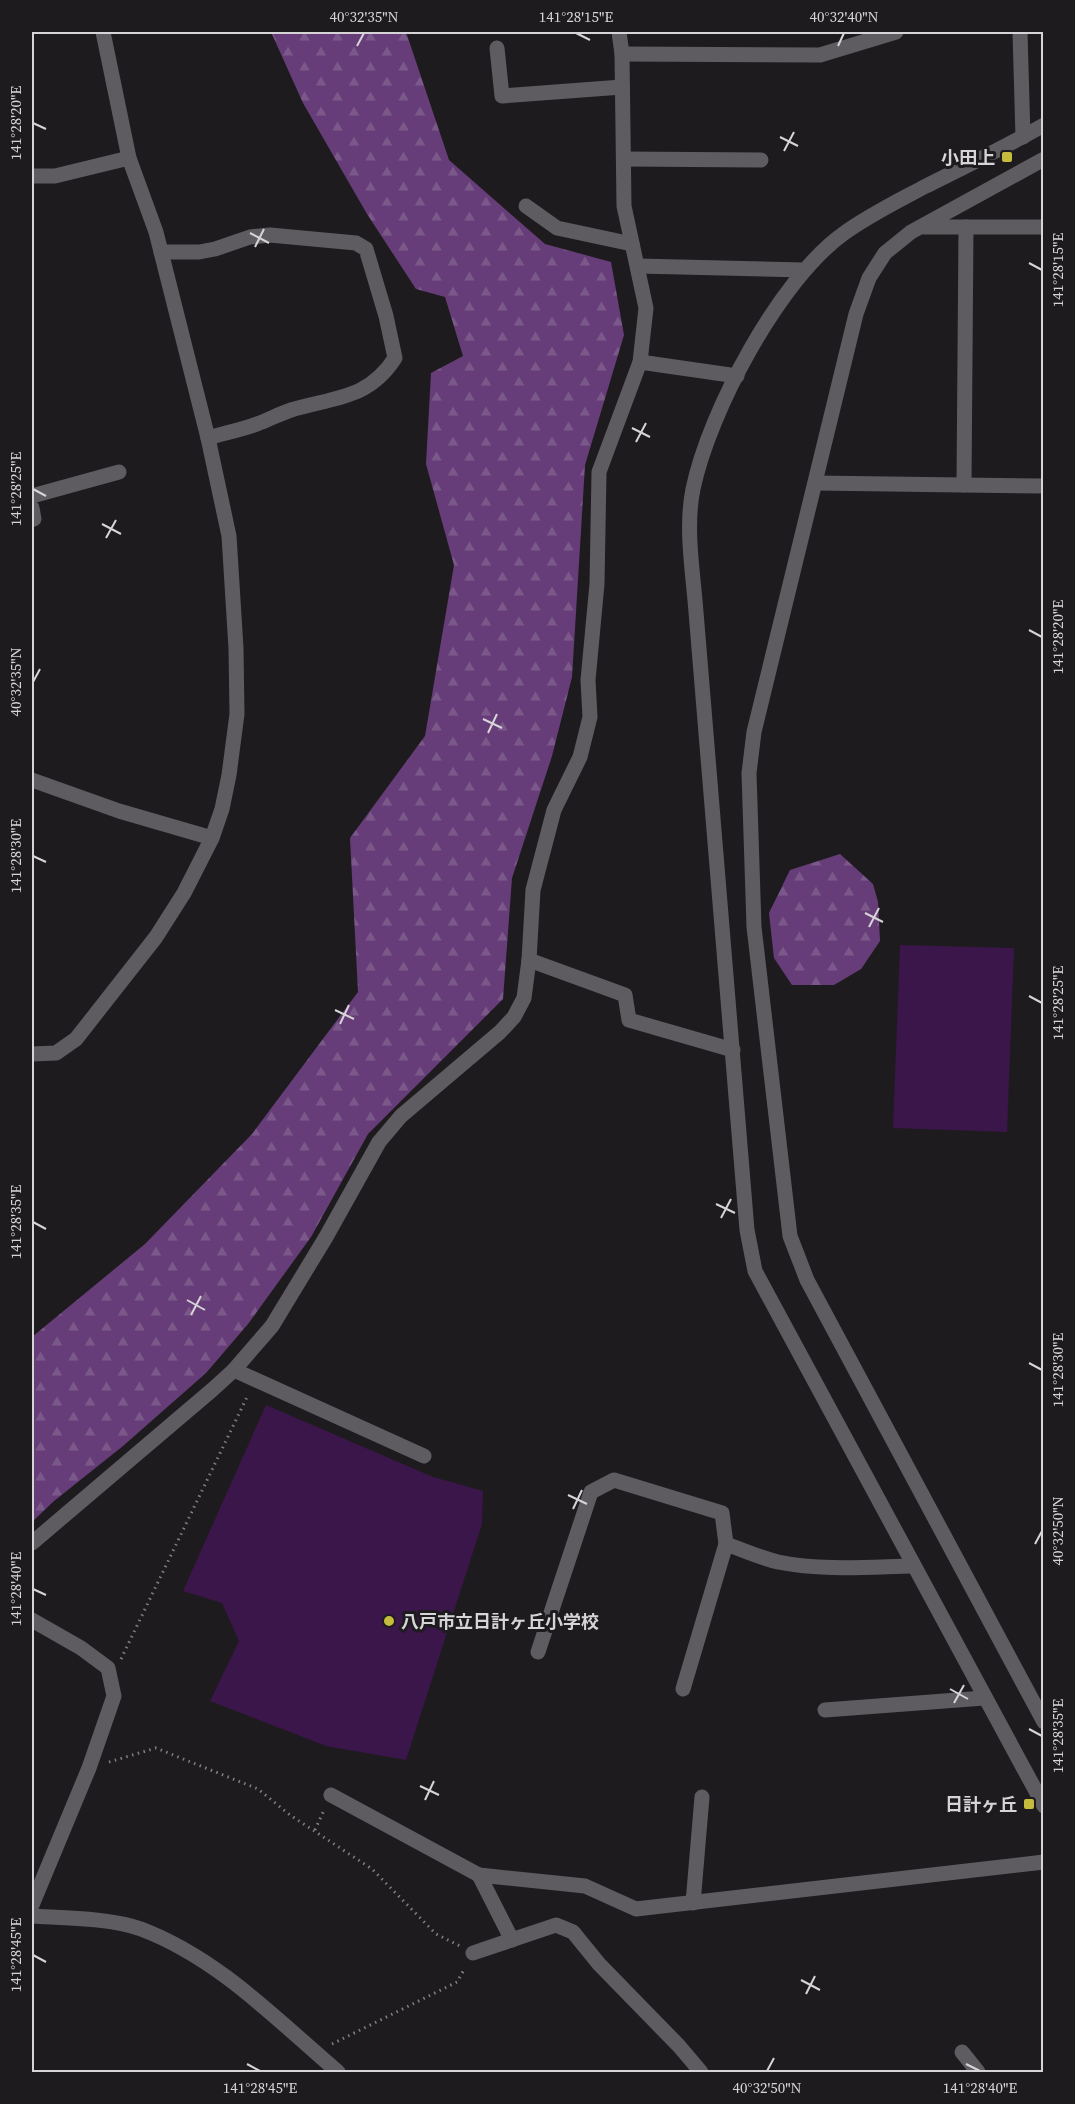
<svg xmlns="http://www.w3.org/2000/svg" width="1075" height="2104" viewBox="0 0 1075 2104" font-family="'Source Serif 4','Noto Sans JP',serif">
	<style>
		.grass { fill: #3b164a }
		.forest { fill: url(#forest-firs) }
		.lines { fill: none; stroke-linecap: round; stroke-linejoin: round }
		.path { stroke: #807e81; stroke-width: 3; stroke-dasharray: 1.5 4.5; stroke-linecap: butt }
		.minor { stroke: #5f5c61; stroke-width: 15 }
		.ticks { fill: none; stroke: #d6d4d7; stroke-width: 2 }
		.poi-dot { fill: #c5bc3d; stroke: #1e1b1f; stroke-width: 2 }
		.labels { text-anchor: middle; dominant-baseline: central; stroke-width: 6; stroke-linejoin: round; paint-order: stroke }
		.poi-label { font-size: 18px; font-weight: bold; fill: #d6d4d7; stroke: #1e1b1f; text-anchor: end }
		.neatline { fill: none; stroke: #d6d4d7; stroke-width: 2 }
		.ticks-label { font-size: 15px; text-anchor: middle; fill: #d6d4d7 }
	</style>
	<defs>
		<pattern id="forest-firs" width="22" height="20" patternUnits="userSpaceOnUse" patternTransform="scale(1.5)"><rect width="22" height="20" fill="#663d78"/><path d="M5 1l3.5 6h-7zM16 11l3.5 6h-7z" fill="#7b588a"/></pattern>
	</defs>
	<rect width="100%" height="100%" fill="#1e1b1f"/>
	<g class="grass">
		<path d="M900,945L1014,948L1007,1132L893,1128Z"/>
		<path d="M266,1405L433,1477L483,1491L482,1524L406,1760L326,1746L210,1701L239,1641L222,1603L183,1591Z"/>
	</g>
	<g class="forest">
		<path d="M271,32H406L449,160L545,244L611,262L624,335L585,465L572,677L552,756L512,878L503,999L368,1134L311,1237L248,1324L206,1373L123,1446L54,1501L32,1522V1337L145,1244L252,1134L358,992L350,838L425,736L454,565L426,464L431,373L463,356L445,297L416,289L367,214L303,103Z"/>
		<path d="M840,854L873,884L878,902L880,941L861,969L834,985H792L774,958L769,913L790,870Z"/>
	</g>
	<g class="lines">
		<g class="path">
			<path d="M121,1659L248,1395"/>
			<path d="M109,1762L156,1748L258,1789L290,1815L372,1869L436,1934L460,1946"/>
			<path d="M315,1830L324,1810"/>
			<path d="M332,2044L457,1982L465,1968"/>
		</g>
		<g class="minor">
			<path d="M1020,32L1023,137"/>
			<path d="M497,48L502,96L622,87"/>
			<path d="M622,54L820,55L896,32"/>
			<path d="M1044,125C1005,147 966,166 926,186C898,201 869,215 843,234C779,280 709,412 693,489C685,528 693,572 696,612L747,1230L755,1271L1044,1806"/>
			<path d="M624,159L761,160"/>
			<path d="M1044,159L911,232L885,253L869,278L856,314L754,732L749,773L754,927L790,1236L807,1280L1044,1722"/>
			<path d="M32,176H55L129,158"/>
			<path d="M526,206L557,228L632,244"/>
			<path d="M924,227H1044"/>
			<path d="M161,252H199L215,249L250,237L270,235L356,243L366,249L386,316L395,358C368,400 333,397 291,410C279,414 268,420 257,424C241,430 224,433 208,438"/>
			<path d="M638,266L804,270"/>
			<path d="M640,362L737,376"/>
			<path d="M815,483L1044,486"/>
			<path d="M964,485L966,227"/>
			<path d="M32,496L119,472"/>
			<path d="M32,508L34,519H32"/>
			<path d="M32,780L119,811L212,838"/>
			<path d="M529,960L625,995L629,1020L733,1050"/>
			<path d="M32,1054L56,1053L76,1039L156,937L184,893L212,838L222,809L229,775L237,714L236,648L229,536L208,438L156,232L129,158L103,32"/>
			<path d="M234,1370L424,1456"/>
			<path d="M32,1543L212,1390L234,1370L272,1326L326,1237L379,1142L401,1116L500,1032L514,1017L524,998L529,960L533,890L554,810L580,757L590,717L588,680L597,584L599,472L640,362L646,308L624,206L622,54L619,32"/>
			<path d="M32,1620L81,1648L108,1668L114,1696L89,1768L32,1905"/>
			<path d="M538,1652L591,1492L614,1480L722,1513L726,1544C743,1550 761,1558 778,1562C822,1571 868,1567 912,1566"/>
			<path d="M683,1689L726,1544"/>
			<path d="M825,1710L984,1698"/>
			<path d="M331,1795L479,1875L585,1886L636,1909L1044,1862"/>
			<path d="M479,1875L512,1940"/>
			<path d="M693,1903L702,1797"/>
			<path d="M32,1916C64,1918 110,1918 141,1929C218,1958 277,2020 338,2072"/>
			<path d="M473,1953L556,1925L573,1932L599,1964L679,2046L701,2072"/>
			<path d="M962,2052L978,2072"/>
		</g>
	</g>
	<path class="ticks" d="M576,33L590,40M357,46L364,33M838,46L844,33M33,123L46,129M780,137L798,146M784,151L794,132M250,233L269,243M255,247L264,229M1029,263L1042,270M632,428L650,437M636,442L646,423M33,489L46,496M102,524L121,534M106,538L116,520M1029,630L1042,637M33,682L40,669M483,719L502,728M488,733L497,714M33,856L46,862M865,913L883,922M869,927L879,908M1029,996L1042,1003M335,1010L354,1019M340,1024L349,1005M716,1204L735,1213M721,1218L731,1199M33,1222L46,1229M187,1300L205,1310M191,1315L201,1296M1029,1363L1042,1370M568,1495L587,1504M573,1509L582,1490M1035,1544L1042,1531M33,1589L46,1595M950,1689L968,1699M954,1703L964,1685M1029,1729L1042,1736M420,1786L439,1795M425,1800L434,1781M33,1955L46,1962M801,1980L820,1990M806,1994L815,1976M247,2064L260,2071M966,2064L980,2071M767,2071L774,2058"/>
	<g class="poi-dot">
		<rect x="1001" y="151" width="12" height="12" rx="3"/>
		<circle cx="389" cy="1621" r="6"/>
		<rect x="1023" y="1798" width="12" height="12" rx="3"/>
	</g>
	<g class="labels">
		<g class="poi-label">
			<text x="995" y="157">小田上</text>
			<text x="401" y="1621" text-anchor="start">八戸市立日計ヶ丘小学校</text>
			<text x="1017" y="1804">日計ヶ丘</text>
		</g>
	</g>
	<rect width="1075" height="2104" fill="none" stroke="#1e1b1f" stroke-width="66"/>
	<rect x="33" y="33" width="1009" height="2038" class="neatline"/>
	<g class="ticks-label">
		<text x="364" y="22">40°32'35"N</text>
		<text x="576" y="22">141°28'15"E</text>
		<text x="844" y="22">40°32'40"N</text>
		<text transform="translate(16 123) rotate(-90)" y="5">141°28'20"E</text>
		<text transform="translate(1058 270) rotate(-90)" y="5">141°28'15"E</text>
		<text transform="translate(16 489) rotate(-90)" y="5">141°28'25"E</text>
		<text transform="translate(1058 637) rotate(-90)" y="5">141°28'20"E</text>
		<text transform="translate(16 682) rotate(-90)" y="5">40°32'35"N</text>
		<text transform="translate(16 856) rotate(-90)" y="5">141°28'30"E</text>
		<text transform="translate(1058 1003) rotate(-90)" y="5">141°28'25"E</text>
		<text transform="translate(16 1222) rotate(-90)" y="5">141°28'35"E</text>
		<text transform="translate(1058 1370) rotate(-90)" y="5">141°28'30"E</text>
		<text transform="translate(1058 1531) rotate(-90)" y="5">40°32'50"N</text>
		<text transform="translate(16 1589) rotate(-90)" y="5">141°28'40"E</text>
		<text transform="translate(1058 1736) rotate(-90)" y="5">141°28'35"E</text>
		<text transform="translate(16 1955) rotate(-90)" y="5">141°28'45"E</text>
		<text x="260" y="2093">141°28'45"E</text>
		<text x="767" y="2093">40°32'50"N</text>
		<text x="980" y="2093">141°28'40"E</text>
	</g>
</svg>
